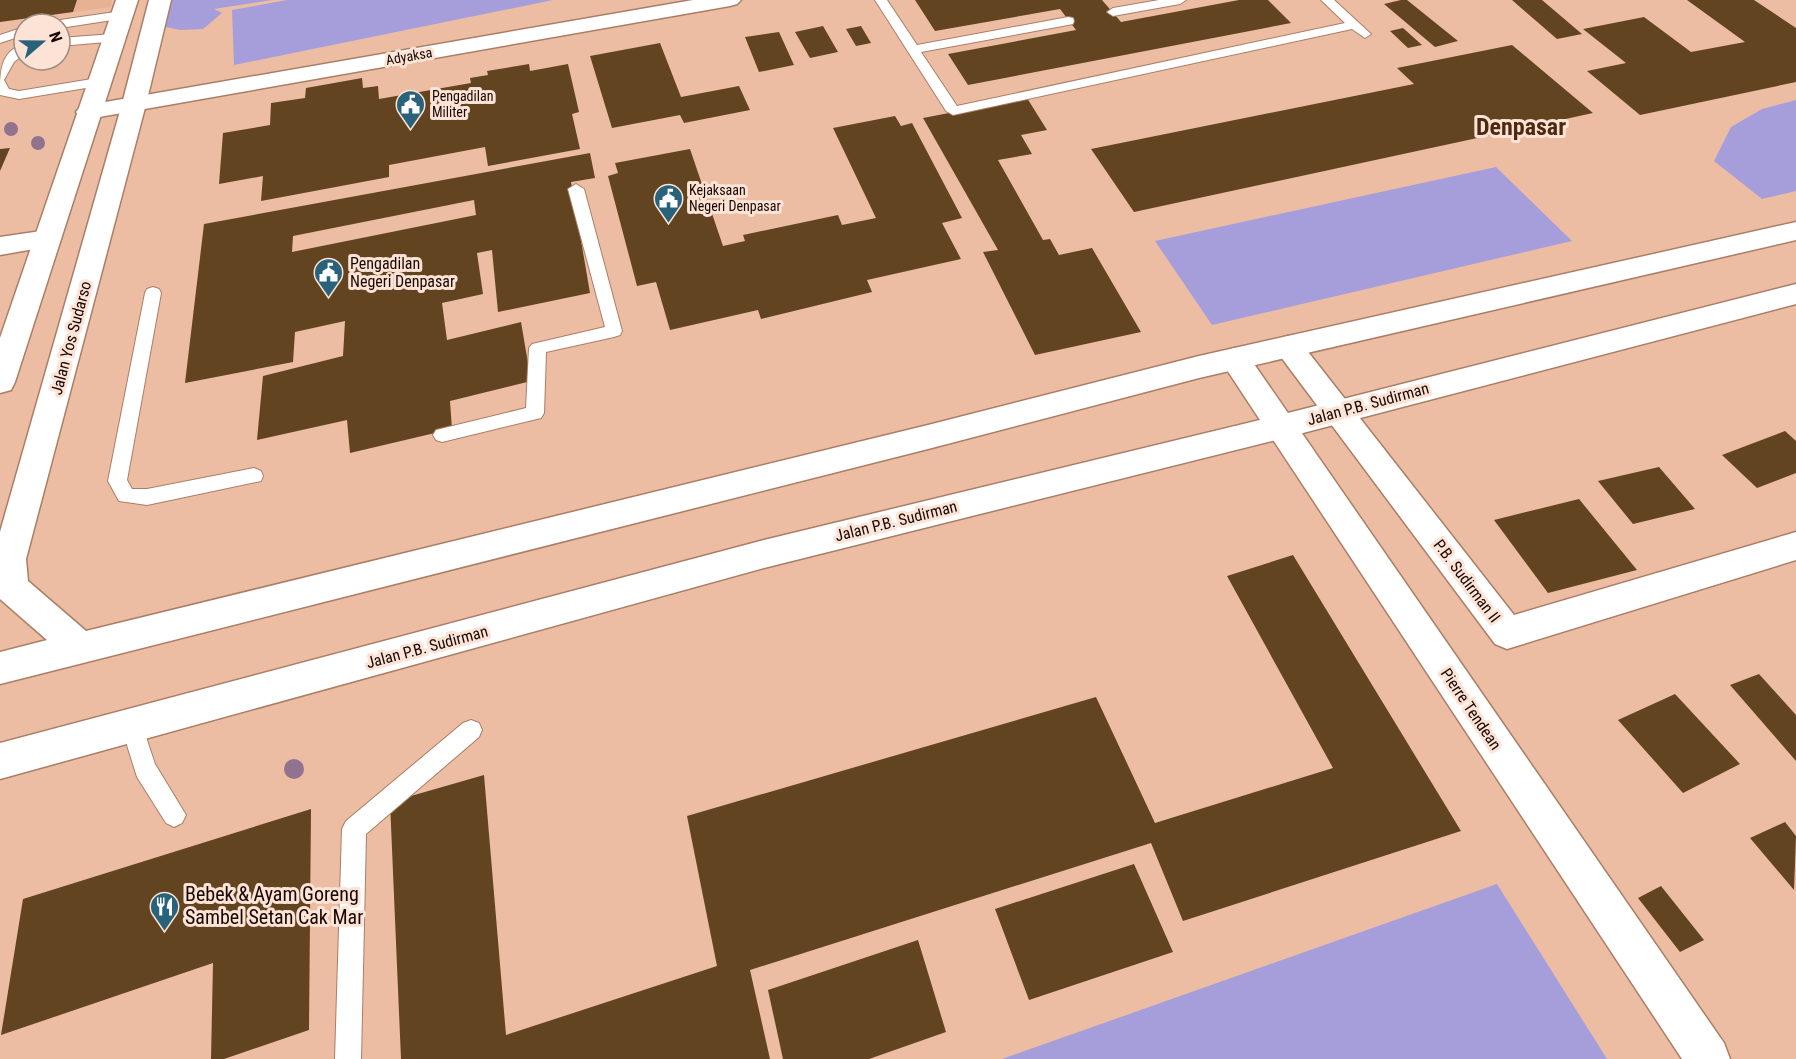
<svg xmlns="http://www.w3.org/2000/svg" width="1796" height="1059" viewBox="0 0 1796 1059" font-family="'Roboto Condensed',sans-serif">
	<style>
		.built { fill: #e7b193 }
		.green { fill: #a69edb }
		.building { fill: #624420; fill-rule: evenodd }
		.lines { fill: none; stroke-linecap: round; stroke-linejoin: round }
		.lane-casing { stroke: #aa7e66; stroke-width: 2 }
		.street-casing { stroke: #aa7e66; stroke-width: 3 }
		.secondary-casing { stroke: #aa7e66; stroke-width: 3 }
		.lane { fill: #fff; fill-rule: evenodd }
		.street { fill: #fff; fill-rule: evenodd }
		.secondary { fill: #fff; fill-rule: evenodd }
		.tree { fill: #91738f }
		.labels { text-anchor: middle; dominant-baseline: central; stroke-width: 6; stroke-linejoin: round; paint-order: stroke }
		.far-street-label { font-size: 14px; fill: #170702; stroke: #fce3d6 }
		.far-poi-label { font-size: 14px; fill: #170702; stroke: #fce3d6; text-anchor: start }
		.poi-label { font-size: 16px; fill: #170702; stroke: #fce3d6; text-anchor: start }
		.street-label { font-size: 16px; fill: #170702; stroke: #fce3d6 }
		.near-poi-label { font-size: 20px; fill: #170702; stroke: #fce3d6; text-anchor: start }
		.far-town-label { font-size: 24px; font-weight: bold; fill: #4e2912; stroke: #fce3d6 }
	</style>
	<rect width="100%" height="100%" fill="#ecbda3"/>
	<path class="built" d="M0,0H112L111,7L0,22Z"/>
	<g class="green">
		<path d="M162,0H272L214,9L222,13L203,29L181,30L155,25Z"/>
		<path d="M287,0H553L234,65L232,10Z"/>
		<path d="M1796,100V191L1762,199L1714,161L1731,127L1762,109Z"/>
		<path d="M1496,167L1572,241L1212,325L1155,241Z"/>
		<path d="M1497,884L1607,1059H1002Z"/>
	</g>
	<g class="building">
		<path d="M0,0H77L73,12L0,22Z"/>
		<path d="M915,0H1102L1121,22L1239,0H1268L1291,23L968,85L948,54L1076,30L1060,9L935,31Z"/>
		<path d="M1401,0H1407L1458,41L1435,47L1384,4Z"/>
		<path d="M1512,0H1542L1582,34L1557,39Z"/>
		<path d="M1687,0H1754L1796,28V82L1640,115L1587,71L1626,63L1583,29L1644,17L1691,52L1745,42Z"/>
		<path d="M823,26L838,52L810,58L795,32Z"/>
		<path d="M861,26L871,43L856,46L846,29Z"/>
		<path d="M1403,28L1422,45L1408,48L1390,31Z"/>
		<path d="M779,32L794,65L759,72L745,37Z"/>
		<path d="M660,43L681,97L739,86L750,110L684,123L680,115L612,128L590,56Z"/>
		<path d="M1512,45L1593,113L1134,212L1091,149L1414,84L1397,68Z"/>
		<path d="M529,64L530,71L568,64L579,112L572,114L580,149L488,166L485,147L389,165V177L261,201L263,176L219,184L223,133L270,125L271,103L305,98L306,88L362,78L363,88L378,86L379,99L471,83L470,78L488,75L487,71Z"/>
		<path d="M1027,98L1047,130L1021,135L1032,154L998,160L1043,240L1050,239L1059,255L1092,248L1141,332L1035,355L983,252L998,250L923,118Z"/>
		<path d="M895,116L901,126L912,123L962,218L942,223L961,259L867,280L872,292L761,319L758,310L670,330L656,282L637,286L608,176L618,173L615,163L690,149L723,246L745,241L743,235L838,215L842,225L876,218L833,128Z"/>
		<path d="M10,148L0,171V149Z"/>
		<path d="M590,153L595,178L571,182L590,293L498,312L492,250L477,253L483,294L442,303L447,340L521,322L531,381L450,401L452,429L350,453L347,420L257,440L263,376L343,356L345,321L295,332L293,362L185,383L204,224ZM474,200L476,215L292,252L293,236Z"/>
		<path d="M1785,431L1796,441V473L1757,488L1722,455Z"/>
		<path d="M1659,467L1695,509L1633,524L1598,481Z"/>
		<path d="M1579,499L1637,570L1548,593L1494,520Z"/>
		<path d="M1293,555L1461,831L1183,921L1151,843L750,970L770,1059H401L390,802L484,775L506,1035L717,966L687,816L1096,697L1155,823L1333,768L1227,576Z"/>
		<path d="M1759,674L1796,715V761L1730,685Z"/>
		<path d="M1675,694L1740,764L1683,793L1618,720Z"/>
		<path d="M311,809L309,1030L224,1059H211L213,963L1,1035L23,899Z"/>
		<path d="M1785,822L1796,836L1794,890L1750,838Z"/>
		<path d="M1134,864L1173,952L1029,1000L995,909Z"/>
		<path d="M1661,886L1704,940L1680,952L1638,898Z"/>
		<path d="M918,940L946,1032L869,1059H783L768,990Z"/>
	</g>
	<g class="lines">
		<defs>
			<g id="lane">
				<path d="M875,0H887L917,45L1068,17L1073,18L1074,21L1073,24L1068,25L921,52L957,106L1345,23L1321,0H1334L1371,34L1365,38L1352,29L953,115L946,111Z"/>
				<path d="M1159,0H1186L1180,4L1113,16L1107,12L1113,8Z"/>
				<path d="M122,11L128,15L126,18L60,28V24H54L60,20Z"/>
				<path d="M24,27V35L0,43V35Z"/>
				<path d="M113,34L120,38L118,41L60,46V38Z"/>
				<path d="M24,44V54L14,62L4,80L9,89L19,91L98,78L105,82L98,86L19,99L0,95C0,72 0,51 24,44Z"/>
				<path d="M576,184L584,189L622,331L620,335L614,337L546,352L544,413L541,418L442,442L436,440L433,435L436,430L526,408L529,348L532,344L605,327L568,189Z"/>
				<path d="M153,287L159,289L161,293L127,480L132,489H147L254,468L261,471L263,476L261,481L147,505L119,501L108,481L145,293L147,289Z"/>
				<path d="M132,716L140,719L155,764L186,815L182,823L174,827L166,823L137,777L121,726L124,719Z"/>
				<path d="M471,720L479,723L482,730L479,737L366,834L361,1059H335L342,829L346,821L463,723Z"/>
			</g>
			<g id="street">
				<path d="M693,0H741L737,4L730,6L88,119L80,117L76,112L80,107L88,105Z"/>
				<path d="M48,230L57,233L61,239L57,245L0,255V237Z"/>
				<path d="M1288,336L1298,339L1514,615L1796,532V560L1507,649L1495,644L1278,353L1274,346L1278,339Z"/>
				<path d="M1235,348L1245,351L1724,1043L1730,1059H1682L1225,367L1220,359L1225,351Z"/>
			</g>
			<g id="secondary">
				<path d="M116,0H138L15,382L11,390L0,393V338Z"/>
				<path d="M149,0H171L146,104L26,559L28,581L86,631L928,425L1199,356L1796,222V240L1199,378L928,449L0,684V652L47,640L0,599V532L122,104Z"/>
				<path d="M1796,284V304L1280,439L764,568L0,779V743L764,540L1280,415Z"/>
			</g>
		</defs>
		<use href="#lane" class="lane-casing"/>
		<use href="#street" class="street-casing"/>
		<use href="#secondary" class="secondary-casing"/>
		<use href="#lane" class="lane"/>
		<use href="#street" class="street"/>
		<use href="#secondary" class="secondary"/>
	</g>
	<g class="tree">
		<circle cx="11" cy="129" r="7"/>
		<circle cx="38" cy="143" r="7"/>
		<circle cx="294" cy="769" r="10"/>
	</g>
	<defs>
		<symbol id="civic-pin" viewBox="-11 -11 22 30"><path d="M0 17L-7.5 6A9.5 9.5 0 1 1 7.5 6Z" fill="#28627b" stroke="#fce3d6"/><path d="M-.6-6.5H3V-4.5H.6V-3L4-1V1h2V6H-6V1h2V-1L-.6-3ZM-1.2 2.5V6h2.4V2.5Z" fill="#fff"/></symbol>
		<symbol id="restaurant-pin" viewBox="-11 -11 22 30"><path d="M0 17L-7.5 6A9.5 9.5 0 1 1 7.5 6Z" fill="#28627b" stroke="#fce3d6"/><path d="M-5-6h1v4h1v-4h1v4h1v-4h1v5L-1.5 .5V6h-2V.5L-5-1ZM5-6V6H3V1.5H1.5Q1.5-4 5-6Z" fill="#fff"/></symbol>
	</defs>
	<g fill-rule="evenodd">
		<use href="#civic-pin" x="394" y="88" width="33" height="45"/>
		<use href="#civic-pin" x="652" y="182" width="33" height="45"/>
		<use href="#civic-pin" x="312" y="256" width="33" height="45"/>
		<use href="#restaurant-pin" x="148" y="890" width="33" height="45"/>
	</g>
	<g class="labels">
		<g class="far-street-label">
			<text transform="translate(409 56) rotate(-10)">Adyaksa</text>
		</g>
		<g class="far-poi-label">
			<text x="432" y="96">Pengadilan<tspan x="432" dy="16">Militer</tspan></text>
			<text x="689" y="190">Kejaksaan<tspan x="689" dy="16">Negeri Denpasar</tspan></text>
		</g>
		<g class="poi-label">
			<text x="350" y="263">Pengadilan<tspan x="350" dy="18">Negeri Denpasar</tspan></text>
		</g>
		<g class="street-label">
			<text transform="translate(71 338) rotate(-75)">Jalan Yos Sudarso</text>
			<text transform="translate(1368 404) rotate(-15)">Jalan P.B. Sudirman</text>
			<text transform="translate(896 521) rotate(-14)">Jalan P.B. Sudirman</text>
			<text transform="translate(1467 581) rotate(53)">P.B. Sudirman II</text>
			<text transform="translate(427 647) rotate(-15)">Jalan P.B. Sudirman</text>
			<text transform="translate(1471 709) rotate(56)">Pierre Tendean</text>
		</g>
		<g class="near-poi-label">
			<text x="185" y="894">Bebek &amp; Ayam Goreng<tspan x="185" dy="23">Sambel Setan Cak Mar</tspan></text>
		</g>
		<g class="far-town-label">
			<text x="1521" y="127">Denpasar</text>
		</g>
	</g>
	<g transform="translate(42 42) rotate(70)"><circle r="28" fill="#fce3d6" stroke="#a08b81" stroke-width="1.5"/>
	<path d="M0-4.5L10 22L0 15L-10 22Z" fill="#28627b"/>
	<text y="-9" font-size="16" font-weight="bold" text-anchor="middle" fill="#170702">N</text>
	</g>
</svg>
